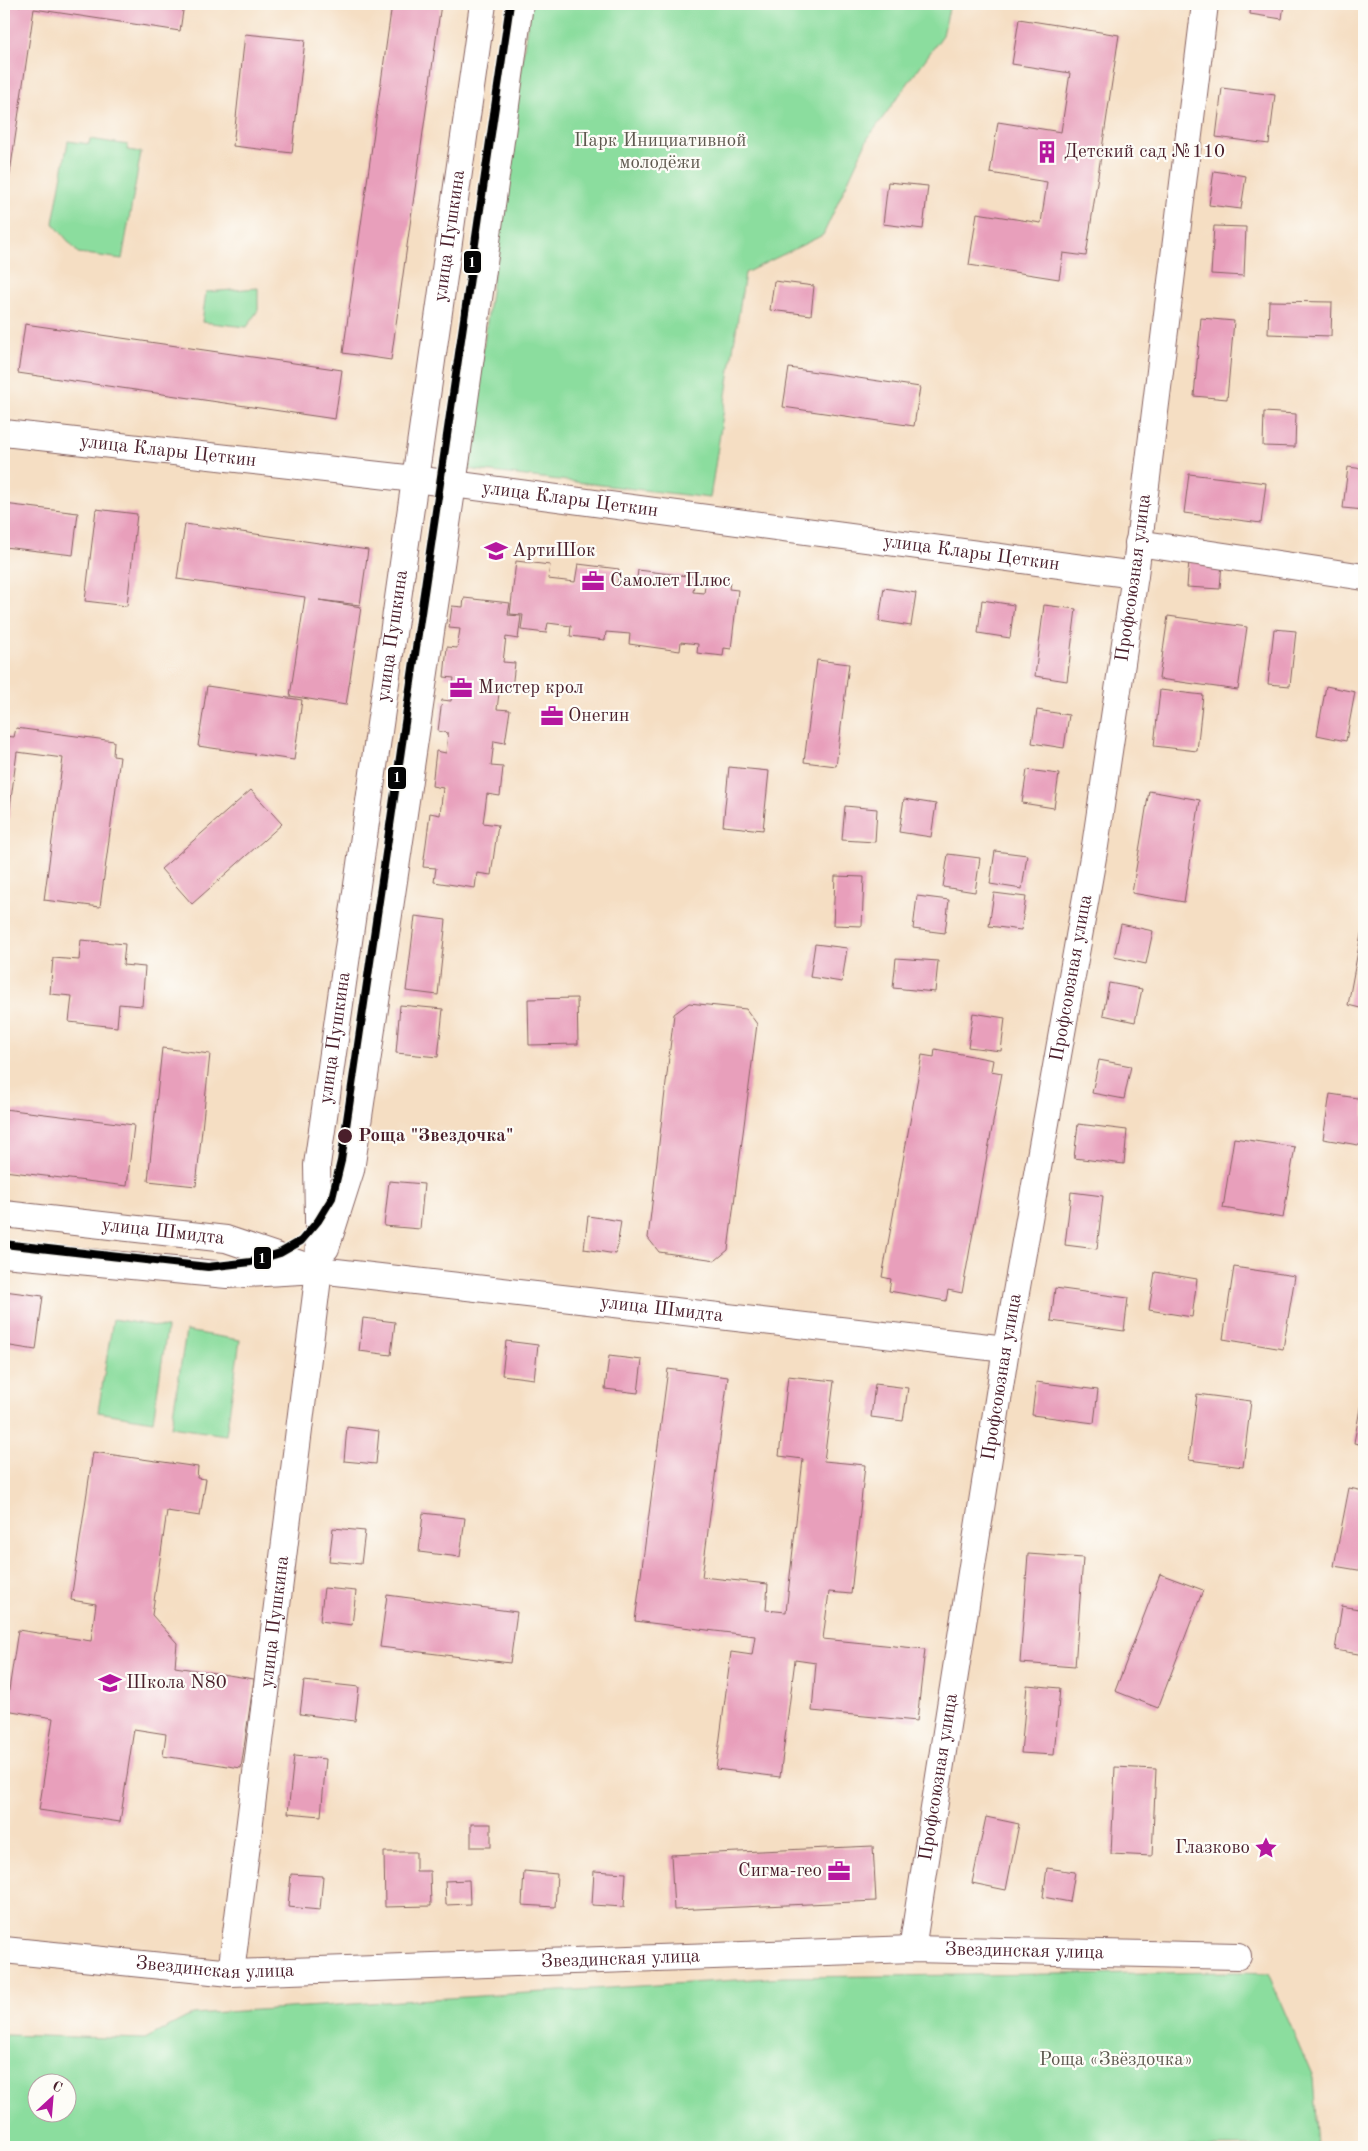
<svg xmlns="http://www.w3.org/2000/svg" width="1368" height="2151" viewBox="0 0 1368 2151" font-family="'Old Standard TT',serif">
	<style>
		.green { fill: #8bdd9e; stroke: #6a7e64; fill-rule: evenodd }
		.building { fill: #e89fbb }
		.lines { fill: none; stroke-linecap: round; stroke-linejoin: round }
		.minor-casing { stroke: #866260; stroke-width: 28 }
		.minor { stroke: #fff; stroke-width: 26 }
		.tram-1-casing { stroke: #fdfcf7; stroke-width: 11 }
		.tram-1 { stroke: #050505; stroke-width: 8 }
		.stop-dot { fill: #4a1f2b; stroke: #fdfcf7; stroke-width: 2 }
		.labels { text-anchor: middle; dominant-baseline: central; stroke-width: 4.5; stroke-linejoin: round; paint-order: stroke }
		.park-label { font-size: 19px; fill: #5e584e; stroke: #fdfcf7 }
		.poi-label { font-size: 19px; fill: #4a1f2b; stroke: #fdfcf7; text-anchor: start }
		.street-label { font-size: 19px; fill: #4a1f2b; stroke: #fdfcf7 }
		.stop-label { font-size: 19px; font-weight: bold; fill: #4a1f2b; stroke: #fdfcf7; text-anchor: start }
		.line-badge { stroke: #fdfcf7; stroke-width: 2 }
		.badge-label { font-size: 14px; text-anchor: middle; font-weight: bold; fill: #fff }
	</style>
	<rect width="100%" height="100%" fill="#fdfcf7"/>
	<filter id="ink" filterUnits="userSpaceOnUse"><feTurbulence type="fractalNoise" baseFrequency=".02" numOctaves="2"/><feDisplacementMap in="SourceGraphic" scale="10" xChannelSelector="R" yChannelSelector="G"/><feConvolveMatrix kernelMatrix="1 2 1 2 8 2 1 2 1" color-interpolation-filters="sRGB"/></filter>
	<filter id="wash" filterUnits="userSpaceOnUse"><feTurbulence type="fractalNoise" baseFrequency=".0096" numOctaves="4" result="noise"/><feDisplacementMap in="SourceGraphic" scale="20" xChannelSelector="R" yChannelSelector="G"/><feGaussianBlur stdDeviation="1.12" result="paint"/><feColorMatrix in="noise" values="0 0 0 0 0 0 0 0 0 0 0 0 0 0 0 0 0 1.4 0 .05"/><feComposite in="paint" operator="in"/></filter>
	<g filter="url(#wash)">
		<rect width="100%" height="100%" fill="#f5dec3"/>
		<g class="green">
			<path d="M530,4H950L943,35L868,138L823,235L745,273L710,498L467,469Z"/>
			<path d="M90,139L128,145L127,150L141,152L122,259L78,253L53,223L68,141L89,144Z"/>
			<path d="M258,288V310L247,327L202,322L206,292Z"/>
			<path d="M113,1319L167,1328L153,1421L98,1412Z"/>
			<path d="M186,1331L240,1340L226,1435L171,1427Z"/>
			<path d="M1239,1972L1268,1973L1313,2078L1318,2147H4V2035L145,2039L193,2014L784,1977ZM38,2084H68V2114H38Z"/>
		</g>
		<g id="blocks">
			<g class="building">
				<path d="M4,4L20,6L21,4H184L180,31L34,9L5,207Z"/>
				<path d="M392,4H441L391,360L343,353Z"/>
				<path d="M1251,4H1284L1282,19L1250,14Z"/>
				<path d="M1019,19L1119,35L1086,256L1063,253L1059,279L969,265L977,213L1041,223L1047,182L990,173L998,122L1061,132L1070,73L1012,64Z"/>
				<path d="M245,34L305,40L292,153L233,146Z"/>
				<path d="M1222,88L1275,95L1269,144L1216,137Z"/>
				<path d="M1214,171L1246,176L1241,209L1209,205Z"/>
				<path d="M888,182L928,186L923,229L883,224Z"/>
				<path d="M1214,226L1246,227L1244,276L1211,274Z"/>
				<path d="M774,281L814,286L811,315L770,310Z"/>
				<path d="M1269,301L1332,302L1331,336L1268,334Z"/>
				<path d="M1201,318L1234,321L1227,399L1194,396Z"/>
				<path d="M25,324L342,370L335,419L18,373Z"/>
				<path d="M789,368L920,387L914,426L783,407Z"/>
				<path d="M1264,412L1296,414L1295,447L1263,446Z"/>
				<path d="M1348,467L1364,469V510L1343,508Z"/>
				<path d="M1189,474L1266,483L1261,523L1184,513Z"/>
				<path d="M4,504L78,513L73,555L4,547Z"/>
				<path d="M96,509L137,514L127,606L85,601Z"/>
				<path d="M185,524L368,550L360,605L319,600L361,607L346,705L290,696L305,597L177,579Z"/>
				<path d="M1189,560L1222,562L1220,589L1187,587Z"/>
				<path d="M516,561L550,565L548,579L575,582L578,564L619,569L617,585L636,587L638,570L695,577L693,592L704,593L706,579L730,582L729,589L738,590L731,649L724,648L723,656L697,653L698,644L681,642L680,651L629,644L630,634L606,632L605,640L570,636L571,626L548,623L546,633L521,630L523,615L510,614Z"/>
				<path d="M884,588L916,593L911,626L879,621Z"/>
				<path d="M464,598L510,603L508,615L521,616L518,639L506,637L503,662L515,663L512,688L500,686L497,709L510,710L505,743L494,741L491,766L503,767L500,796L487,794L483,823L498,825L491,875L477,873L475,888L434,882L436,868L423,867L430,813L440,815L443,788L432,786L436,751L446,753L448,733L438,731L442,700L451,701L454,678L444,677L447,647L457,648L460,629L449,628L452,606L463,607Z"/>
				<path d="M982,600L1014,605L1010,638L978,633Z"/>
				<path d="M1044,605L1076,609L1067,681L1035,676Z"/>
				<path d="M1168,616L1247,627L1238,690L1159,679Z"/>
				<path d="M1274,629L1296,631L1290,686L1268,684Z"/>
				<path d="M817,660L849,664L836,766L804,762Z"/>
				<path d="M207,686L302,700L294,760L198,746Z"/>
				<path d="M1326,686L1355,692L1346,741L1317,735Z"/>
				<path d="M1160,690L1203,695L1197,751L1154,746Z"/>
				<path d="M1037,710L1069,715L1064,748L1032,743Z"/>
				<path d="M16,728L114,741L113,756L120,757L100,907L44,900L63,758L17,752L6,839L4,838V736L14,737Z"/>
				<path d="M729,767L769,771L763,830L723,826Z"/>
				<path d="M1027,770L1059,774L1054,808L1022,803Z"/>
				<path d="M251,790L282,824L192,904L161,869Z"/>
				<path d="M1149,791L1200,800L1184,902L1132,893Z"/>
				<path d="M904,799L936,804L931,837L899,832Z"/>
				<path d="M845,806L877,809L875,842L842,840Z"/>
				<path d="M995,851L1027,855L1022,889L990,884Z"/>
				<path d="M948,854L980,858L975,892L943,887Z"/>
				<path d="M835,876L864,877L862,926L833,925Z"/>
				<path d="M994,893L1026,897L1021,930L989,926Z"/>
				<path d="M917,896L949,900L945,933L913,929Z"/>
				<path d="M415,916L446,920L438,995L406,991Z"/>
				<path d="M1121,924L1153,931L1146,964L1114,957Z"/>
				<path d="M1363,924H1364V1009L1348,1005Z"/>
				<path d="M81,940L125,944L123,965L145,967L142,1006L119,1004L117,1027L69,1022L72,996L50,994L53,958L79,960Z"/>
				<path d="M815,944L847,948L842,982L810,977Z"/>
				<path d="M896,958L938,961L935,992L893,988Z"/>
				<path d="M1109,983L1142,989L1135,1022L1103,1015Z"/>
				<path d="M577,998L578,1044L529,1045L528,999Z"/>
				<path d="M689,1003L746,1009L757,1024L728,1250L716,1260L659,1252L648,1238L674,1014Z"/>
				<path d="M400,1005L443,1009L438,1057L396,1053Z"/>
				<path d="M973,1013L1005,1018L1001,1051L968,1047Z"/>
				<path d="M162,1048L210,1054L196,1186L148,1181Z"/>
				<path d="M935,1049L993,1060L991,1071L1002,1073L962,1293L948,1290L946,1301L889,1291L891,1279L882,1277L922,1055L934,1057Z"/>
				<path d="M1099,1060L1131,1066L1124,1099L1092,1093Z"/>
				<path d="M1330,1094L1364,1099V1146L1323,1139Z"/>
				<path d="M4,1109L134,1125L127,1186L4,1171Z"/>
				<path d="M1078,1124L1127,1130L1124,1164L1074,1158Z"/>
				<path d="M1234,1138L1295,1147L1283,1218L1223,1208Z"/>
				<path d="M389,1181L424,1184L420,1229L384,1226Z"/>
				<path d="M1071,1192L1103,1196L1097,1249L1065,1245Z"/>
				<path d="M588,1216L621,1221L616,1254L584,1249Z"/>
				<path d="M1234,1267L1295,1276L1283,1349L1223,1339Z"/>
				<path d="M1155,1272L1197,1279L1192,1317L1149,1310Z"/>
				<path d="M1055,1288L1128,1298L1124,1331L1051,1321Z"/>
				<path d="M4,1291L43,1296L36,1350L4,1345Z"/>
				<path d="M363,1318L395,1322L391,1355L359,1351Z"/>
				<path d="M506,1341L538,1345L534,1379L502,1375Z"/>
				<path d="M609,1356L642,1360L638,1393L605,1389Z"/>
				<path d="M668,1369L728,1377L702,1577L768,1584L766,1610L786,1612L803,1459L779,1456L788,1376L834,1381L824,1461L865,1465L851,1594L829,1592L823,1639L925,1649L917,1721L812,1711L816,1663L795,1660L780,1777L716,1769L731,1652L752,1655L755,1636L635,1621Z"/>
				<path d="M1036,1382L1098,1390L1094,1423L1032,1415Z"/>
				<path d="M875,1384L908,1388L903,1421L871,1417Z"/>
				<path d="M1363,1391H1364V1445L1354,1443Z"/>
				<path d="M1197,1394L1251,1401L1243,1467L1189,1460Z"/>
				<path d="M347,1427L379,1431L376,1464L344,1461Z"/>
				<path d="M93,1452L198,1467L197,1478L206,1479L200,1516L167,1511L152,1615L177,1643L175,1667L254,1679L241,1768L163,1756L166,1734L134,1729L120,1822L39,1810L53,1718L6,1710L18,1630L91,1641L96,1604L71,1600Z"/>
				<path d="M1349,1488L1364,1491V1571L1334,1566Z"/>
				<path d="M423,1513L465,1518L460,1557L419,1552Z"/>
				<path d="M333,1528L365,1531L361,1564L329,1561Z"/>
				<path d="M1028,1554L1083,1558L1075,1667L1020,1663Z"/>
				<path d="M1160,1574L1203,1590L1158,1708L1115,1691Z"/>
				<path d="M324,1588L356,1591L352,1625L320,1621Z"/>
				<path d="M387,1595L517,1612L510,1663L380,1647Z"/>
				<path d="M1342,1606L1364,1610V1655L1335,1650Z"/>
				<path d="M304,1681L359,1687L355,1721L300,1714Z"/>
				<path d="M1027,1685L1060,1688L1054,1755L1021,1753Z"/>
				<path d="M294,1756L326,1759L321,1816L288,1813Z"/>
				<path d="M1115,1767L1156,1769L1152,1856L1111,1854Z"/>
				<path d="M986,1817L1019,1824L1006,1890L972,1883Z"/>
				<rect x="471" y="1824" width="20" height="23"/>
				<path d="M873,1846L876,1901L674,1910L671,1855Z"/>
				<path d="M384,1852H416V1871H430L431,1906L385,1907Z"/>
				<path d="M1047,1868L1075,1872L1070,1902L1043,1897Z"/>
				<path d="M524,1871L557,1874L555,1907L522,1905Z"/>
				<path d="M594,1871L626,1873L624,1907L592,1905Z"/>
				<path d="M291,1874L323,1876L320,1910L288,1907Z"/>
				<path d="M469,1880L470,1904L446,1905L445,1881Z"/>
			</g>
		</g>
	</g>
	<g filter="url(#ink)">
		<use href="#blocks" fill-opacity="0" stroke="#866260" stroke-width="1"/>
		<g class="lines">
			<defs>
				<g id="minor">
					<path id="s1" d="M4,433L415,479L1135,575"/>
					<path d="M1138,543L1364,577"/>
					<path id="s2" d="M4,1214L226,1239L306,1266"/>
					<path d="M326,1248L351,1170L457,457L520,4"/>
					<path id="s3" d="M4,1254L227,1275L319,1270L1006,1349"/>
					<path id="s4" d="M912,1949L1006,1349L1095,846L1135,575L1205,4"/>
					<path id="s5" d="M4,1950L231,1973L912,1949L1238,1956"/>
					<path id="s6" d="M231,1973L319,1270L317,1165L483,4"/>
				</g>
			</defs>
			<use href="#minor" class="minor-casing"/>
			<use href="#minor" class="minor"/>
			<defs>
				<path id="tram-1" d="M4,1244L208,1267L251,1262L280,1253L301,1241L318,1221L332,1198L341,1161L510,4"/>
			</defs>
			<use href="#tram-1" class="tram-1-casing"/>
			<use href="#tram-1" class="tram-1"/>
		</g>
	</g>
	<defs>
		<symbol id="building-bare" viewBox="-9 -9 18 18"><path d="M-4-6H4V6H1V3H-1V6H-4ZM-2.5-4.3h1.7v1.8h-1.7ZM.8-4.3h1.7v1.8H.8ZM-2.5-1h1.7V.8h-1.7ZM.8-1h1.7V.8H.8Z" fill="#b5179e" stroke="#fdfcf7" stroke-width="2.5" paint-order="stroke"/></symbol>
		<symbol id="school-bare" viewBox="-9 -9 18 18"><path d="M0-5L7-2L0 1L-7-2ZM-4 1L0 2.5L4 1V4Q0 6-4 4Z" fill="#b5179e" stroke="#fdfcf7" stroke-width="2.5" paint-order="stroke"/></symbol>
		<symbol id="office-bare" viewBox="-9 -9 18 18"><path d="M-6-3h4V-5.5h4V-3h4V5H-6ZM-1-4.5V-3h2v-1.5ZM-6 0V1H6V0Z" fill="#b5179e" stroke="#fdfcf7" stroke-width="2.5" paint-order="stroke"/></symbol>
		<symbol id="sight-bare" viewBox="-9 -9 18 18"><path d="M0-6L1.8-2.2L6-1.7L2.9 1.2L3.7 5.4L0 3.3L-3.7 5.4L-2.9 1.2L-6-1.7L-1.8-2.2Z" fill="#b5179e" stroke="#fdfcf7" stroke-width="2.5" paint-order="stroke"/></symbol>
	</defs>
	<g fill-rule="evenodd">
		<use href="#building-bare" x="1031" y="136" width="32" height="32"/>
		<use href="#school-bare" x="480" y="535" width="32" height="32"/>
		<use href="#office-bare" x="577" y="565" width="32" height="32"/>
		<use href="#office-bare" x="445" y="672" width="32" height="32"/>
		<use href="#office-bare" x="536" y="700" width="32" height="32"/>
		<use href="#school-bare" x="94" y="1667" width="32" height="32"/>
		<use href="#sight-bare" x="1250" y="1832" width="32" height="32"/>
		<use href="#office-bare" x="823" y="1855" width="32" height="32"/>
	</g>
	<circle class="stop-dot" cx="345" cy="1136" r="8"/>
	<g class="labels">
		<g class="park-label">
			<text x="660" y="141">Парк Инициативной<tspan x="660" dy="22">молодёжи</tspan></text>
			<text x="1116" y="2060">Роща «Звёздочка»</text>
		</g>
		<g class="poi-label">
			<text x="1064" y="152">Детский сад №110</text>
			<text x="512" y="551">АртиШок</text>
			<text x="610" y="581">Самолет Плюс</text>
			<text x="478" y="688">Мистер крол</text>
			<text x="568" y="716">Онегин</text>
			<text x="126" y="1683">Школа N80</text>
			<text x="1250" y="1848" text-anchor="end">Глазково</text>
			<text x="822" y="1871" text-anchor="end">Сигма-гео</text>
		</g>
		<g class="street-label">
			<text stroke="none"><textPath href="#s6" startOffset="1752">улица Пушкина</textPath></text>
			<text stroke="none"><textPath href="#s1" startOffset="165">улица Клары Цеткин</textPath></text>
			<text stroke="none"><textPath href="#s1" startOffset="570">улица Клары Цеткин</textPath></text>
			<text stroke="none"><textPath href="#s1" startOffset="975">улица Клары Цеткин</textPath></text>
			<text stroke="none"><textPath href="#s4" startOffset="1389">Профсоюзная улица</textPath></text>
			<text stroke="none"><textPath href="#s6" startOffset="1348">улица Пушкина</textPath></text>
			<text stroke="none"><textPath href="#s4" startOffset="984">Профсоюзная улица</textPath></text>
			<text stroke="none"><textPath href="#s6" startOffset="942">улица Пушкина</textPath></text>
			<text stroke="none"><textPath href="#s2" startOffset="160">улица Шмидта</textPath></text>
			<text stroke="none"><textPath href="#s3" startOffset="661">улица Шмидта</textPath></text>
			<text stroke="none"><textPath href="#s4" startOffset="579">Профсоюзная улица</textPath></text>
			<text stroke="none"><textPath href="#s6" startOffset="354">улица Пушкина</textPath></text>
			<text stroke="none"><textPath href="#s4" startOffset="174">Профсоюзная улица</textPath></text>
			<text stroke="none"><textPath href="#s5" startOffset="1022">Звездинская улица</textPath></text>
			<text stroke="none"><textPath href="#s5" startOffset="618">Звездинская улица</textPath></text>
			<text stroke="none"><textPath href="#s5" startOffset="212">Звездинская улица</textPath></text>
		</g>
		<g class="stop-label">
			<text x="358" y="1136">Роща "Звездочка"</text>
		</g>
	</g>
	<g class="line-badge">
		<rect x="463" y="250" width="19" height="24" rx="5" fill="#050505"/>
		<rect x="387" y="766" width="20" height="24" rx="5" fill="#050505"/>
		<rect x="253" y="1246" width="19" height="24" rx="5" fill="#050505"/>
	</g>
	<g class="badge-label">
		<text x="472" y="267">1</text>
		<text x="397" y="782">1</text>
		<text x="262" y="1263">1</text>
	</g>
	<rect width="1368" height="2151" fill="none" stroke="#fdfcf7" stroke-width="20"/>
	<g transform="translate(52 2098) rotate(26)"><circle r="24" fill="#fdfcf7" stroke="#b5a4a5"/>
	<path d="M0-4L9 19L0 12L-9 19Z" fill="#b5179e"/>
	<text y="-8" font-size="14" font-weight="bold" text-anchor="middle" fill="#4a1f2b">С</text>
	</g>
</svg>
